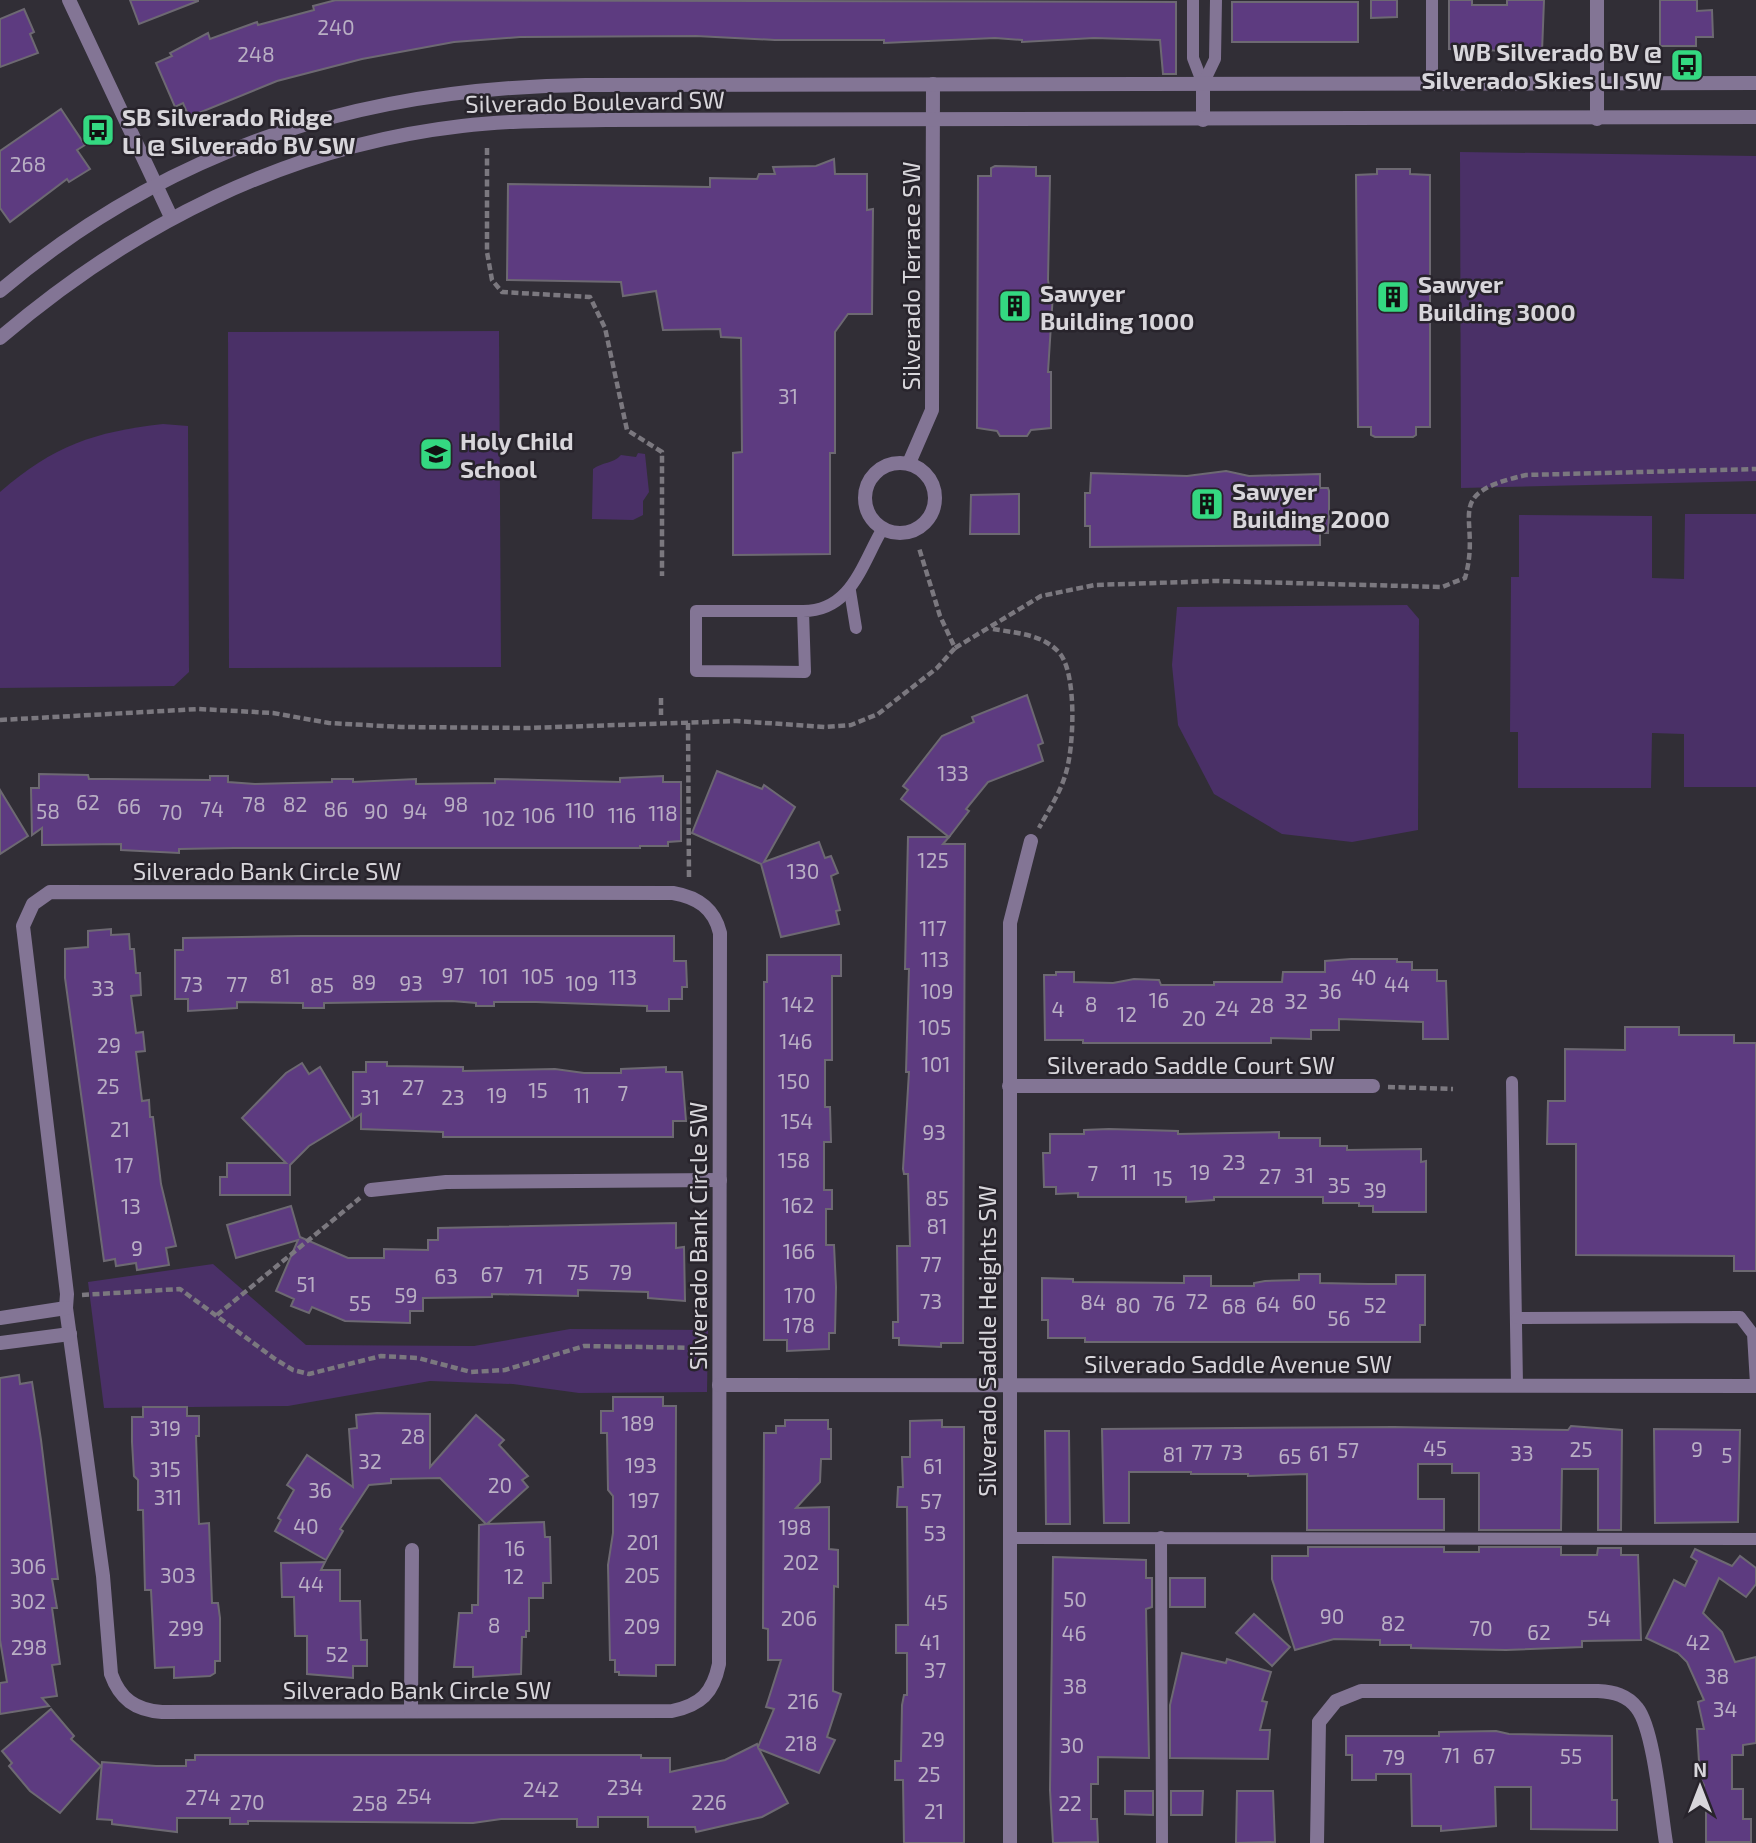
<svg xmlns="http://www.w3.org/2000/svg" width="1756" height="1843" viewBox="0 0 1756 1843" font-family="'Exo 2',sans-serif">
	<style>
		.green { fill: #4a3067 }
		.building { fill: #5d3b80; stroke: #6d6972; stroke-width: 2 }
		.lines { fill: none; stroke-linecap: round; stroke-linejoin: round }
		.path { stroke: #7b787f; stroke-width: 4.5; stroke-dasharray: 7 3.5; stroke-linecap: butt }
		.service { stroke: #837595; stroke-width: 12 }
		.minor { stroke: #837595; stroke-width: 14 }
		.tertiary { stroke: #837595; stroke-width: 14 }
		.labels { text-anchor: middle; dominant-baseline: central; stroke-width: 5; stroke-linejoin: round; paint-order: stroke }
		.number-label { font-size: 21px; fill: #b9afc4 }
		.poi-label { font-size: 24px; font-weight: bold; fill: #d8d6db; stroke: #28242c; text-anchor: start }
		.street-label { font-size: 24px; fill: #d8d6db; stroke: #28242c }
	</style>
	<rect width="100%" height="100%" fill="#312e36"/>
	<g class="green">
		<path d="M1460,152L1756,156V481L1461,488Z"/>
		<path d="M499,331L501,667L229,668L228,332Z"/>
		<path d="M163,424L188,426L189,672L174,686L0,688V492C54,445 94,432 163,424Z"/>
		<path d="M638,453L645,454L649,492L643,501V515L633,520L592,519L593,469C602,462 613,464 621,455L636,457Z"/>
		<path d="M1685,514H1756V787H1684V734L1652,733L1651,788H1518V732H1510L1511,577H1519V515L1652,516V578L1684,579Z"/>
		<path d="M1407,605L1419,619L1418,830L1352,842L1282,834L1214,794L1178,725L1172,665L1177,607Z"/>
		<path d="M213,1264L306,1345L474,1346L570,1329L708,1330L707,1392L579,1393L513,1384L430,1381L288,1406L104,1408L88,1282Z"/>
	</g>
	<g class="building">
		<path d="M130,0H198V1L139,24Z"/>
		<path d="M336,0L1176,2V74H1163L1160,40L1094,38L1022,42V40L995,38L884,43V40H775L696,36L520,37L454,42L362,59L277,81L189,117L183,103L175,107L156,63L172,56L170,53L208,33L210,39L257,22L258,25L314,10L313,6Z"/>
		<path d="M1371,0H1397V17L1371,18Z"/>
		<path d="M1449,0H1472V5H1507V0H1544L1542,52L1449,49Z"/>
		<path d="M1660,0H1697V11L1712,10L1713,37H1696V46H1660Z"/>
		<rect x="1232" y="2" width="126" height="40"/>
		<path d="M24,9L34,32L30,34L38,53L0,67V19Z"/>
		<path d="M61,109L85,145L77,150L90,169L69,182L67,179L10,222L0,208V151Z"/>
		<path d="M834,159L835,174H867V210L873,209L872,314H848L835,332V453H830V554L733,555V453L742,452L741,338L721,337L720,329L663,330L656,291L623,296L621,282L507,280L508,184L710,187V178L757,179L759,174H775L773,167L816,166Z"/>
		<path d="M995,166L1033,167H1036V176H1050L1048,280L1050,293H1053L1048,372H1051V428L1031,430L1027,436H1000L997,431L977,428L978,176H991V168Z"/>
		<path d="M1377,169H1410V174L1430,175V427H1416V435L1413,437H1375L1371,435V427H1358L1356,175L1377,174Z"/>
		<path d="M1226,471L1249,476L1320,474V488H1328L1329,491V515L1328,533H1320V545L1090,547V526H1085V493H1090L1091,473L1187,476Z"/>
		<path d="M1019,494V534H970L971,495Z"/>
		<path d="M1027,695L1043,743L1038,745L1043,761L988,782L966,809L969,811L949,837L901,799L908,790L903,786L942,736L974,722L972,717Z"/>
		<path d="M717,771L762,789L764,785L795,807L764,862L819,842L825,858L831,856L838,873L831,876L840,910L836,911L839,924L781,937L761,864L692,833Z"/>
		<path d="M39,774L88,775L89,779H106L210,780V776H228V782L255,784L332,782V779H353V782L416,779V784L495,783V779L620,782V778L663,776V782H681V841L668,842V846H640V848H234L179,849V853L121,850V844L42,845V828L32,835L31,788H39Z"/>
		<path d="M0,790L28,836L0,854Z"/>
		<path d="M908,837H949L943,844H965L963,1343H941V1347L899,1345V1338H893V1322H898L897,1246H910L908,1174H904L903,1169L909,1072H906L909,969H905Z"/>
		<path d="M111,929V935L129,934L130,949H134L136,973H140L141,995L131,996L136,1033L143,1032L145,1051L136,1052L142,1101L149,1100L150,1117H153L161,1184L176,1246L166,1248L169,1265L137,1270L136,1263L116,1266L115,1259L104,1261L65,978V949L88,947V931Z"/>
		<path d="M302,936H674V961H686L687,987H682V999H669V1011H647V1006L536,1002H494V1006H476V1003L452,1001L324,1003V1008H303V1003L237,1002V1008L188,1011V999H175V950H183V938Z"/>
		<path d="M767,955H841V976H832V1060H825V1107H830L831,1142H824V1190H832V1209H826V1245H834L836,1287L835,1333H829V1349L787,1351V1340H764V982H767Z"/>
		<path d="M1351,959H1397V962H1412V970H1437V981H1446L1448,1039H1423V1022L1339,1019V1030H1311V1039L1271,1038V1043H1083V1040H1045L1044,975H1056V972H1074V982L1113,983L1134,979L1159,980L1161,985H1214V982H1282L1283,972H1325V961Z"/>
		<path d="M1625,1027H1679V1035H1734V1043H1756V1271H1734V1256L1576,1255V1144H1547L1548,1101H1565V1049L1625,1050Z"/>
		<path d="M366,1062H387V1066L463,1067V1071L555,1069L584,1073H621V1069L666,1067V1072H682L686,1121H673V1137H443V1132L361,1129V1114L353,1119V1072H366Z"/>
		<path d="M302,1063L309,1074L320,1067L352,1120L309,1146L290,1165V1195H220V1177H227V1163H286L242,1118L286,1073Z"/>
		<path d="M1109,1129L1178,1131V1134L1279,1132V1138H1320V1146H1347V1150L1421,1149V1162L1426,1161V1212H1373V1206H1359V1203H1323V1197H1214V1200L1186,1202V1197H1078V1193L1056,1194V1187H1044L1043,1153H1050V1134H1084V1130Z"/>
		<path d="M291,1206L300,1237L348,1258H384V1249L428,1250V1240H438V1228L676,1223V1248L684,1247L685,1301L648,1298V1292L578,1290V1296L492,1294V1297L423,1298V1311H410V1323L345,1321L312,1307L309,1313L291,1306L294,1299L276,1291L298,1240L236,1258L227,1225Z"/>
		<path d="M1299,1274H1320V1283L1368,1284H1396V1275H1425V1325H1420V1342H1085V1338H1048V1320H1042V1278L1073,1279V1282L1184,1283V1276H1211V1286H1254V1283L1265,1281L1299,1280Z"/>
		<path d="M19,1375L20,1384L32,1382L41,1440L58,1579H52L57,1608H52L60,1664L52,1665L57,1696L42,1698L49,1706L0,1714V1683L7,1682L0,1640V1378Z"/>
		<path d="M613,1397H663V1406H676L675,1665H656V1676L619,1675V1672H615V1660H610L608,1565L613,1533V1496L608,1490L607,1433H601V1411H613Z"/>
		<path d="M143,1407H187V1416H199V1436H196L199,1524L209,1523L212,1603H218L220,1618V1661H215V1673L210,1676L174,1678V1667L155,1668L151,1590H145L143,1510H138V1480L134,1476L132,1442V1417H143Z"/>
		<path d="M377,1413L430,1414V1467L476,1415L504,1440L499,1445L528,1476L522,1480L528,1487L487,1524L544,1522L545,1537H550L551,1583H543V1598H529V1631H526V1637H522L521,1674L473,1677V1667H454L459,1613H472V1605H478L479,1525L486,1524L440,1478L391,1479V1483L369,1485L340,1529L343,1531L326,1560L275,1531L281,1520L278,1518L294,1490L287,1485L307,1455L353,1487L349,1429L357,1428L356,1415Z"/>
		<path d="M785,1420H828V1429H831V1459H821L820,1482L796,1508L829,1507V1549L838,1550V1587L834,1586L833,1691L841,1694L827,1737L835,1740L819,1773L759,1749L788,1803L762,1817L696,1832L695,1827H648V1817H598V1827H577V1819H501L473,1823L248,1821V1824H230V1818H177V1832L112,1824V1820L97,1819L102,1762L156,1766H186V1760H195V1755H641V1758H670V1772L725,1760L757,1744L758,1747L774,1709L766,1707L781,1660H768V1629L763,1628L764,1433H776V1426H785Z"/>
		<path d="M942,1420V1427H964V1843H904L903,1780H895V1761H901L902,1705L904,1695H907V1653H896V1625H908L907,1507H897L898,1487H903L902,1457H910V1421Z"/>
		<path d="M1571,1426L1622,1430L1621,1530H1598V1469H1562L1561,1530H1479V1473H1452V1464H1418V1499H1444V1530H1307V1474L1248,1476V1474H1191V1472H1129V1523H1104L1102,1429L1394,1427L1568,1430Z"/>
		<path d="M1654,1429L1740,1430L1738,1522L1655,1523Z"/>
		<path d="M1045,1431H1069L1070,1524H1046Z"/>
		<path d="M1308,1547H1444V1552H1479V1547H1561V1555H1597L1598,1548H1621V1555H1638L1641,1640L1582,1641V1647L1506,1650L1411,1648V1645H1380V1640L1334,1639L1295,1650L1272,1579V1556H1308Z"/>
		<path d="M1695,1549L1732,1566L1740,1556L1756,1568V1584L1746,1597L1719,1578L1703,1613L1722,1632L1735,1662L1756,1657V1743L1743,1745V1755H1732V1789H1743V1819H1751V1842H1706V1807H1704V1785L1700,1778L1697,1729H1704L1698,1702L1704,1700L1687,1662L1678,1653L1646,1638L1674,1580L1685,1586L1697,1561L1691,1557Z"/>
		<path d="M1053,1557L1146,1560V1578H1152V1607L1146,1609L1149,1758L1098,1757V1784H1091V1819H1097L1098,1842L1053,1843L1050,1790Z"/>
		<path d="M325,1562L321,1570H340V1601H360L361,1640H367V1666H353V1678L307,1674V1636H295L294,1597H282L281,1563Z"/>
		<rect x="1170" y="1578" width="35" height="29"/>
		<path d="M1254,1614L1290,1647L1272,1666L1236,1633Z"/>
		<path d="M1182,1653L1226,1663L1227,1659L1271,1672L1262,1701L1267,1702L1260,1730H1270L1268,1759L1170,1758V1705Z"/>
		<path d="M51,1709L74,1736L71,1739L101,1766L60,1813L30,1791L9,1766L12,1763L2,1751Z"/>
		<path d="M1496,1731L1509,1734L1612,1736V1800H1617V1830L1531,1829V1787H1495L1496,1826L1441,1831V1826H1412L1411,1774H1376V1780H1352V1755H1346V1736H1439V1732Z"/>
		<path d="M1125,1791H1153V1815L1125,1814Z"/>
		<path d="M1171,1791H1203L1202,1815H1171Z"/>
		<path d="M1237,1791H1273L1275,1842L1236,1843Z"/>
	</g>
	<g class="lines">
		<g class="path">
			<path d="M487,148V252L492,280L502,292L590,297L605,328L627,430L662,452V576"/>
			<path d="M993,629C1016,633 1045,634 1061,655C1077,678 1074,750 1065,776C1059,795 1048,811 1039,828"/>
			<path d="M955,648L1041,596L1095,585L1216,581L1442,587L1465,578C1483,516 1438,495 1526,475L1756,469"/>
			<path d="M661,698V715"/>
			<path d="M0,720L199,709L273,713L329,723L401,727L528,728L737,721L826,727L851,725L878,714L937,668L955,648L940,616L919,548"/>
			<path d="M688,723L689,880"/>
			<path d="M1388,1087L1453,1089"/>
			<path d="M82,1295L180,1289L275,1359L293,1370L309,1374L381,1356L418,1358L471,1372L505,1370L584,1346L703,1348"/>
			<path d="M217,1315L360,1198"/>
		</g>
		<g class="service">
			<path d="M1193,0V58L1203,84"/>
			<path d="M1203,84L1215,59L1216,0"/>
			<path d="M1432,84V0"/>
			<path d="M850,591L856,628"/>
			<path d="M803,611L805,672L696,671V611H803C852,611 862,563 883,528"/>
			<path d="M1512,1082L1517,1385"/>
			<path d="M1517,1318L1740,1317L1753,1334L1756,1384"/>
			<path d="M1161,1537L1162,1843"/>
			<path d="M1009,1538L1756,1539"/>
		</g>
		<g class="minor">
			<path d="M69,0L171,217"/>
			<path d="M1597,119V0"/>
			<path d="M909,463L932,410L933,84"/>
			<circle cx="900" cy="498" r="35"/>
			<path d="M50,892L673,893C697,897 714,908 720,933L719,1664C713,1693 701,1705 672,1711L162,1712C135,1710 120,1699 111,1674L103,1576L66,1308L67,1294L23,926L33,904Z"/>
			<path d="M1009,1086H1373"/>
			<path d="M371,1190L446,1182L720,1180"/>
			<path d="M0,1318L66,1308"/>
			<path d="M0,1343L70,1334"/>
			<path d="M719,1385L1756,1386"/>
			<path d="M411,1711L412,1550"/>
			<path d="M1010,1843V923L1031,841"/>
			<path d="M1317,1843L1319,1722L1336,1701L1361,1691H1598C1614,1692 1627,1695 1637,1708C1654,1729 1661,1813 1666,1843"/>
		</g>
		<g class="tertiary">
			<path d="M1203,84V120"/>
			<path d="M0,291C170,147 364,87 585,85L1756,83"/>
			<path d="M0,338C132,225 287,146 462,126C510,120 558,121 606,120L1756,117"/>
		</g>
	</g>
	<defs>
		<symbol id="bus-square" viewBox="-11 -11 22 22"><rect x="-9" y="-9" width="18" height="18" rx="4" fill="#34d881" stroke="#28242c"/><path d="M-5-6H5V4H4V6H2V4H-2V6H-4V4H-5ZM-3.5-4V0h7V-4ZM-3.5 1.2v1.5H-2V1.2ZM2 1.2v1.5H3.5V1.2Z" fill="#111"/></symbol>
		<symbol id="building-square" viewBox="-11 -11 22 22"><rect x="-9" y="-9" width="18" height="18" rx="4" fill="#34d881" stroke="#28242c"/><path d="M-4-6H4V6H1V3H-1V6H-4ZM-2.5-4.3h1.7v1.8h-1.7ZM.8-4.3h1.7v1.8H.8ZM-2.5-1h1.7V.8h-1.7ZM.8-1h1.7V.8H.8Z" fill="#111"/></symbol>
		<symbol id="school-square" viewBox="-11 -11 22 22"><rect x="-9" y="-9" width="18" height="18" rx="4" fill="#34d881" stroke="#28242c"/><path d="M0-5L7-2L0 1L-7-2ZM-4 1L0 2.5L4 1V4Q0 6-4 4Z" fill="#111"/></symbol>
	</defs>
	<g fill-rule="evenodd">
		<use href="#bus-square" x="1668" y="46" width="38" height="38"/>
		<use href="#bus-square" x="79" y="111" width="38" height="38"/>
		<use href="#building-square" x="1374" y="278" width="38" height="38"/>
		<use href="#building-square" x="996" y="287" width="38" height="38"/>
		<use href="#school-square" x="417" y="435" width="38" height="38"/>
		<use href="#building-square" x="1188" y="485" width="38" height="38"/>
	</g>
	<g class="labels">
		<g class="number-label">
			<text x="336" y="26">240</text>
			<text x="256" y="53">248</text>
			<text x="28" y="163">268</text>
			<text x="788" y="395">31</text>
			<text x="953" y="772">133</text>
			<text x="88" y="801">62</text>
			<text x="254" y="803">78</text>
			<text x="295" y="803">82</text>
			<text x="456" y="803">98</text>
			<text x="129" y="805">66</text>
			<text x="212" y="808">74</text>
			<text x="336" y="808">86</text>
			<text x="580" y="809">110</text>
			<text x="48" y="810">58</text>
			<text x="376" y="810">90</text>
			<text x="415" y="810">94</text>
			<text x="171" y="811">70</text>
			<text x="663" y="812">118</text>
			<text x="539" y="814">106</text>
			<text x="622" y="814">116</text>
			<text x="499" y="817">102</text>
			<text x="933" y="859">125</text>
			<text x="803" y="870">130</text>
			<text x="933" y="927">117</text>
			<text x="935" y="958">113</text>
			<text x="453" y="974">97</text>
			<text x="280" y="975">81</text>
			<text x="494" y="975">101</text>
			<text x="538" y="975">105</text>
			<text x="623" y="976">113</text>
			<text x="1364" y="976">40</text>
			<text x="364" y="981">89</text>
			<text x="411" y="982">93</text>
			<text x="582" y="982">109</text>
			<text x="192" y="983">73</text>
			<text x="237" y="983">77</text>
			<text x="1397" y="983">44</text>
			<text x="322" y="984">85</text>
			<text x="103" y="987">33</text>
			<text x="937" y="990">109</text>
			<text x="1330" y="990">36</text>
			<text x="1159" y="999">16</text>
			<text x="1296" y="1000">32</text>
			<text x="798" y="1003">142</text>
			<text x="1091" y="1003">8</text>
			<text x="1262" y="1004">28</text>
			<text x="1227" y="1007">24</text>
			<text x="1058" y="1008">4</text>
			<text x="1127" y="1013">12</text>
			<text x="1194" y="1017">20</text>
			<text x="935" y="1026">105</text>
			<text x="796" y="1040">146</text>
			<text x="109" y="1044">29</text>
			<text x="936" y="1063">101</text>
			<text x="794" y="1080">150</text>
			<text x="108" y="1085">25</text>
			<text x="413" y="1086">27</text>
			<text x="538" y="1089">15</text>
			<text x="623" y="1092">7</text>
			<text x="497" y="1094">19</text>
			<text x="582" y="1094">11</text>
			<text x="370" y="1096">31</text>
			<text x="453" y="1096">23</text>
			<text x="797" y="1120">154</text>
			<text x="120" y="1128">21</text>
			<text x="934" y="1131">93</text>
			<text x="794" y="1159">158</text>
			<text x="1234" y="1161">23</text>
			<text x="124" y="1164">17</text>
			<text x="1129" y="1171">11</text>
			<text x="1200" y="1171">19</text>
			<text x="1093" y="1172">7</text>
			<text x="1304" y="1174">31</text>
			<text x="1270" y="1175">27</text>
			<text x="1163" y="1177">15</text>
			<text x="1339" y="1184">35</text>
			<text x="1375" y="1189">39</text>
			<text x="937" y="1197">85</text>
			<text x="798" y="1204">162</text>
			<text x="131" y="1205">13</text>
			<text x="937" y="1225">81</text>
			<text x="137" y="1247">9</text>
			<text x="799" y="1250">166</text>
			<text x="931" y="1263">77</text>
			<text x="578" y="1271">75</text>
			<text x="621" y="1271">79</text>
			<text x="492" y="1273">67</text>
			<text x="446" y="1275">63</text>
			<text x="534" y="1275">71</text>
			<text x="306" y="1283">51</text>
			<text x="406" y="1294">59</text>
			<text x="800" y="1294">170</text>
			<text x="931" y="1300">73</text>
			<text x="1197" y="1300">72</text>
			<text x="1093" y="1301">84</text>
			<text x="1304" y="1301">60</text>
			<text x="360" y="1302">55</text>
			<text x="1164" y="1302">76</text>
			<text x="1268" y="1303">64</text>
			<text x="1128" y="1304">80</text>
			<text x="1375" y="1304">52</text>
			<text x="1234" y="1305">68</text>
			<text x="1339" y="1317">56</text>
			<text x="799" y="1324">178</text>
			<text x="638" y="1422">189</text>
			<text x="165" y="1427">319</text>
			<text x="413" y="1435">28</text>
			<text x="1435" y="1447">45</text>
			<text x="1581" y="1448">25</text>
			<text x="1697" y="1448">9</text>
			<text x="1348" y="1449">57</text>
			<text x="1202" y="1451">77</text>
			<text x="1232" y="1451">73</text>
			<text x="1319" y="1452">61</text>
			<text x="1522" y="1452">33</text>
			<text x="1173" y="1453">81</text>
			<text x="1727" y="1454">5</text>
			<text x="1290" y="1455">65</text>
			<text x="370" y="1460">32</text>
			<text x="641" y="1464">193</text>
			<text x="933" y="1465">61</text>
			<text x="165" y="1468">315</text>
			<text x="500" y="1484">20</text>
			<text x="320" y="1489">36</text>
			<text x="168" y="1496">311</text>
			<text x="644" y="1499">197</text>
			<text x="931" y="1500">57</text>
			<text x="306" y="1525">40</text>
			<text x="795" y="1526">198</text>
			<text x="935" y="1532">53</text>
			<text x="643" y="1541">201</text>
			<text x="515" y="1547">16</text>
			<text x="801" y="1561">202</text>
			<text x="28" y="1565">306</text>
			<text x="178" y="1574">303</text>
			<text x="642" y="1574">205</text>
			<text x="514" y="1575">12</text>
			<text x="311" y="1583">44</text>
			<text x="1075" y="1598">50</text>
			<text x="28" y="1600">302</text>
			<text x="936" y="1601">45</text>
			<text x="1332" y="1615">90</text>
			<text x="799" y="1617">206</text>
			<text x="1599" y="1617">54</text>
			<text x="1393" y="1622">82</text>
			<text x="494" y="1624">8</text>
			<text x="642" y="1625">209</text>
			<text x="186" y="1627">299</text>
			<text x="1481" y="1627">70</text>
			<text x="1539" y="1631">62</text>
			<text x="1074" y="1632">46</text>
			<text x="930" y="1641">41</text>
			<text x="1698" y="1641">42</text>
			<text x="29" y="1646">298</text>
			<text x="337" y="1653">52</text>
			<text x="935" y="1669">37</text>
			<text x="1717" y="1675">38</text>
			<text x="1075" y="1685">38</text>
			<text x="803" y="1700">216</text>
			<text x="1725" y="1708">34</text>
			<text x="933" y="1738">29</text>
			<text x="801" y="1742">218</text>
			<text x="1072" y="1744">30</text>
			<text x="1451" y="1754">71</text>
			<text x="1484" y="1755">67</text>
			<text x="1571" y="1755">55</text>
			<text x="1394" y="1756">79</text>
			<text x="929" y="1773">25</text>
			<text x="625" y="1786">234</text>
			<text x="541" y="1788">242</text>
			<text x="414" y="1795">254</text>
			<text x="203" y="1796">274</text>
			<text x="247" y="1801">270</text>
			<text x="709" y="1801">226</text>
			<text x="370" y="1802">258</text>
			<text x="1070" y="1802">22</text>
			<text x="934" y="1810">21</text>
		</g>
		<g class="poi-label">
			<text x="1662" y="51" text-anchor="end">WB Silverado BV @<tspan x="1662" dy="28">Silverado Skies LI SW</tspan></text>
			<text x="122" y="116">SB Silverado Ridge<tspan x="122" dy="28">LI @ Silverado BV SW</tspan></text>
			<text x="1418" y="283">Sawyer<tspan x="1418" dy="28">Building 3000</tspan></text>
			<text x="1040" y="292">Sawyer<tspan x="1040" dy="28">Building 1000</tspan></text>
			<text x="460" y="440">Holy Child<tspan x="460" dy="28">School</tspan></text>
			<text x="1232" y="490">Sawyer<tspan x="1232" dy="28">Building 2000</tspan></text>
		</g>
		<g class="street-label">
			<text transform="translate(595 101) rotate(-1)">Silverado Boulevard SW</text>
			<text transform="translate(910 276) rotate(-90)">Silverado Terrace SW</text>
			<text x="267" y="870">Silverado Bank Circle SW</text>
			<text x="1191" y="1064">Silverado Saddle Court SW</text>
			<text transform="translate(697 1236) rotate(-90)">Silverado Bank Circle SW</text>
			<text transform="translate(986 1341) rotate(-90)">Silverado Saddle Heights SW</text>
			<text x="1238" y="1363">Silverado Saddle Avenue SW</text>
			<text x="417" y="1689">Silverado Bank Circle SW</text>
		</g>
	</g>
	<g transform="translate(1700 1787)" stroke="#28242c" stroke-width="5" paint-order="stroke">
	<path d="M0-5L12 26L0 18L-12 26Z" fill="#d8d6db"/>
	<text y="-10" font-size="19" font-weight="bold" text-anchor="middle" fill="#d8d6db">N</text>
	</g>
</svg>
